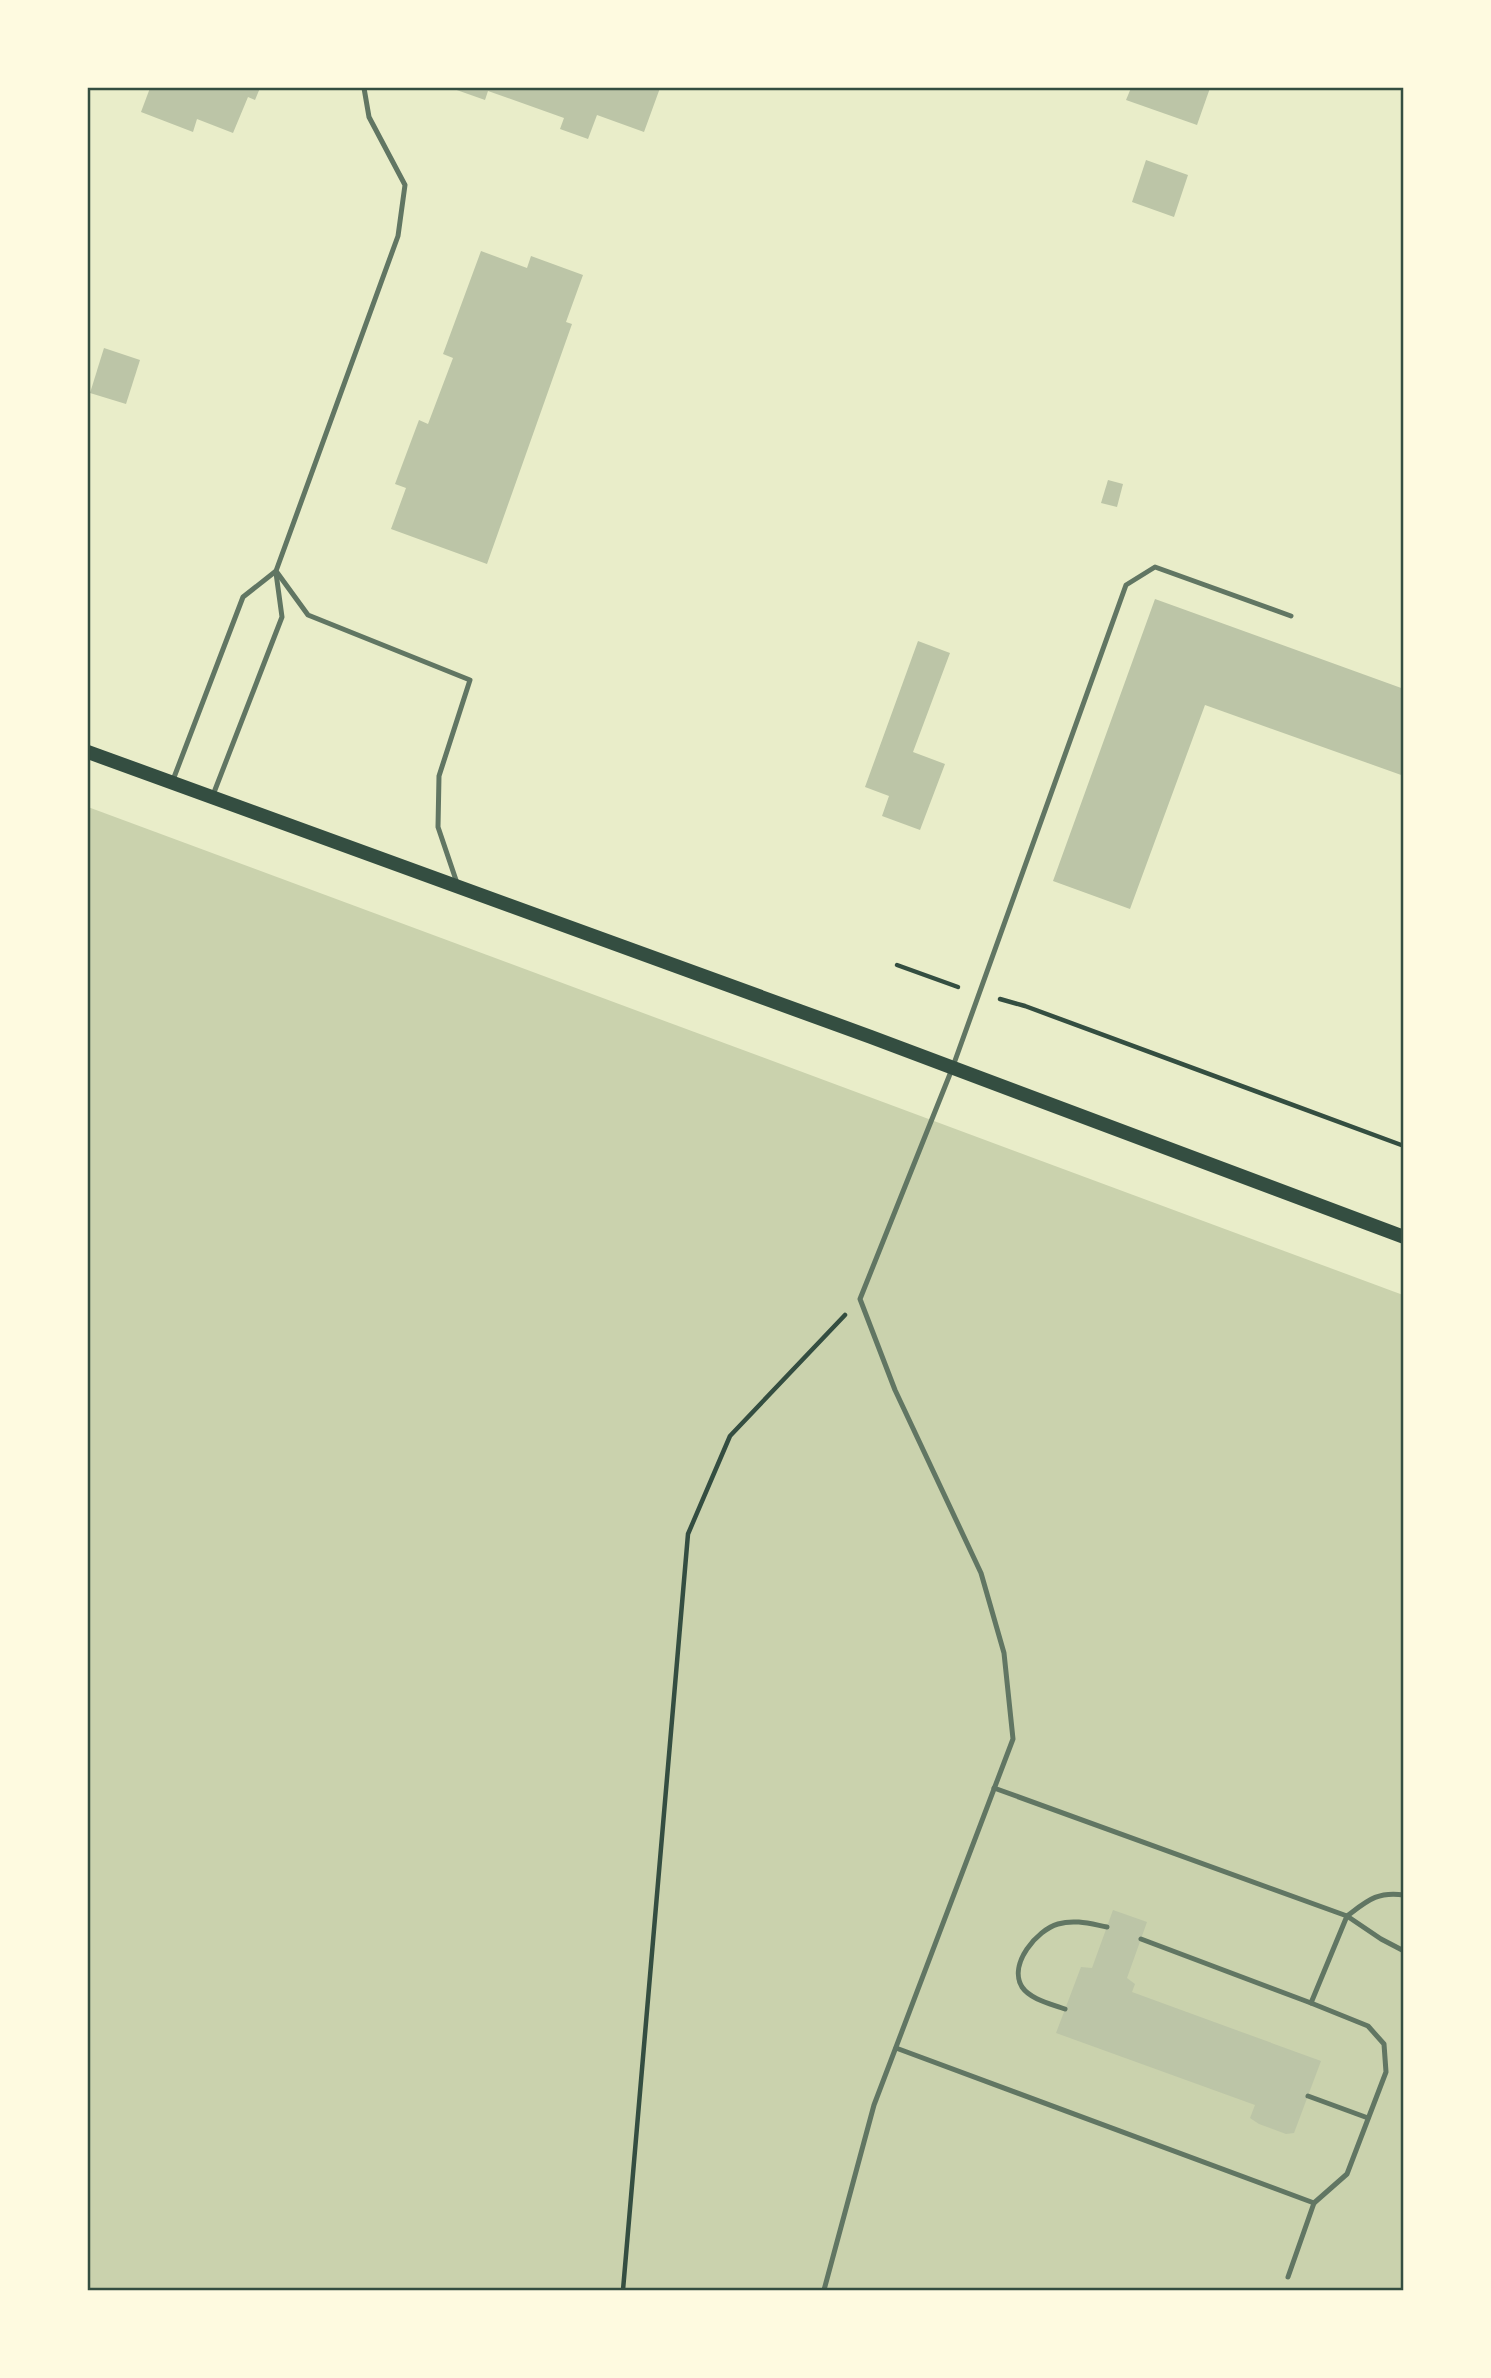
<svg xmlns="http://www.w3.org/2000/svg" width="1491" height="2378" viewBox="0 0 1491 2378" font-family="'Varela Round',sans-serif">
	<style>
		.green { fill: #cad2ad }
		.building { fill: #bcc5a7 }
		.lines { fill: none; stroke-linecap: round; stroke-linejoin: round }
		.path { stroke: #344e41; stroke-width: 4.5 }
		.service { stroke: #617663; stroke-width: 5 }
		.secondary { stroke: #344e41; stroke-width: 14 }
		.neatline { fill: none; stroke: #344e41; stroke-width: 2.5 }
	</style>
	<rect width="100%" height="100%" fill="#e9edc9"/>
	<path class="green" d="M88,807L1403,1295V2290H88Z"/>
	<g class="building">
		<path d="M150,88H260L255,100L248,97L233,133L197,119L193,132L141,112Z"/>
		<path d="M451,88H660L644,132L597,115L588,139L560,129L564,118L488,91L485,100Z"/>
		<path d="M1131,88H1210L1197,125L1126,100Z"/>
		<path d="M1146,160L1188,175L1174,217L1132,202Z"/>
		<path d="M481,251L527,268L531,256L583,275L566,322L572,324L487,564L391,529L406,488L395,484L419,420L428,424L453,358L443,354Z"/>
		<path d="M104,348L140,360L126,404L90,393Z"/>
		<path d="M1108,480L1123,484L1117,507L1101,503Z"/>
		<path d="M1155,599L1404,689V776L1205,705L1130,909L1053,881Z"/>
		<path d="M918,641L950,653L913,752L945,764L920,830L882,816L889,796L865,787Z"/>
		<path d="M1113,1910L1147,1922L1127,1978L1135,1984L1132,1992L1321,2061L1294,2133L1286,2134L1259,2124L1250,2118L1255,2105L1056,2033L1081,1967L1092,1968Z"/>
	</g>
	<g class="lines">
		<g class="path">
			<path d="M897,965L958,987"/>
			<path d="M1000,999L1025,1006L1404,1146"/>
			<path d="M623,2290L688,1534L730,1436L845,1315"/>
		</g>
		<g class="service">
			<path d="M364,88L369,117L405,185L398,236L276,571L308,615L470,680L439,776L438,827L457,883"/>
			<path d="M173,780L243,597L276,571"/>
			<path d="M213,795L282,617L276,573"/>
			<path d="M1404,1895C1377,1891 1367,1901 1347,1916L1381,1939L1404,1951"/>
			<path d="M1141,1939L1311,2003"/>
			<path d="M1065,2009C1052,2004 1031,2000 1022,1987C1008,1964 1037,1930 1058,1924C1075,1919 1091,1924 1107,1927"/>
			<path d="M896,2048L1314,2203L1347,2174L1386,2072L1384,2044L1368,2026L1311,2003L1347,1916L994,1788"/>
			<path d="M1308,2096L1368,2118"/>
			<path d="M1288,2277L1314,2203"/>
			<path d="M824,2290L874,2105L1013,1739L1004,1653L981,1573L895,1390L860,1299L952,1069L1126,585L1155,567L1291,616"/>
		</g>
		<path class="secondary" d="M88,752L871,1037L1404,1237"/>
	</g>
	<rect width="1491" height="2378" fill="none" stroke="#fefae0" stroke-width="178"/>
	<rect x="89" y="89" width="1313" height="2200" class="neatline"/>
</svg>
